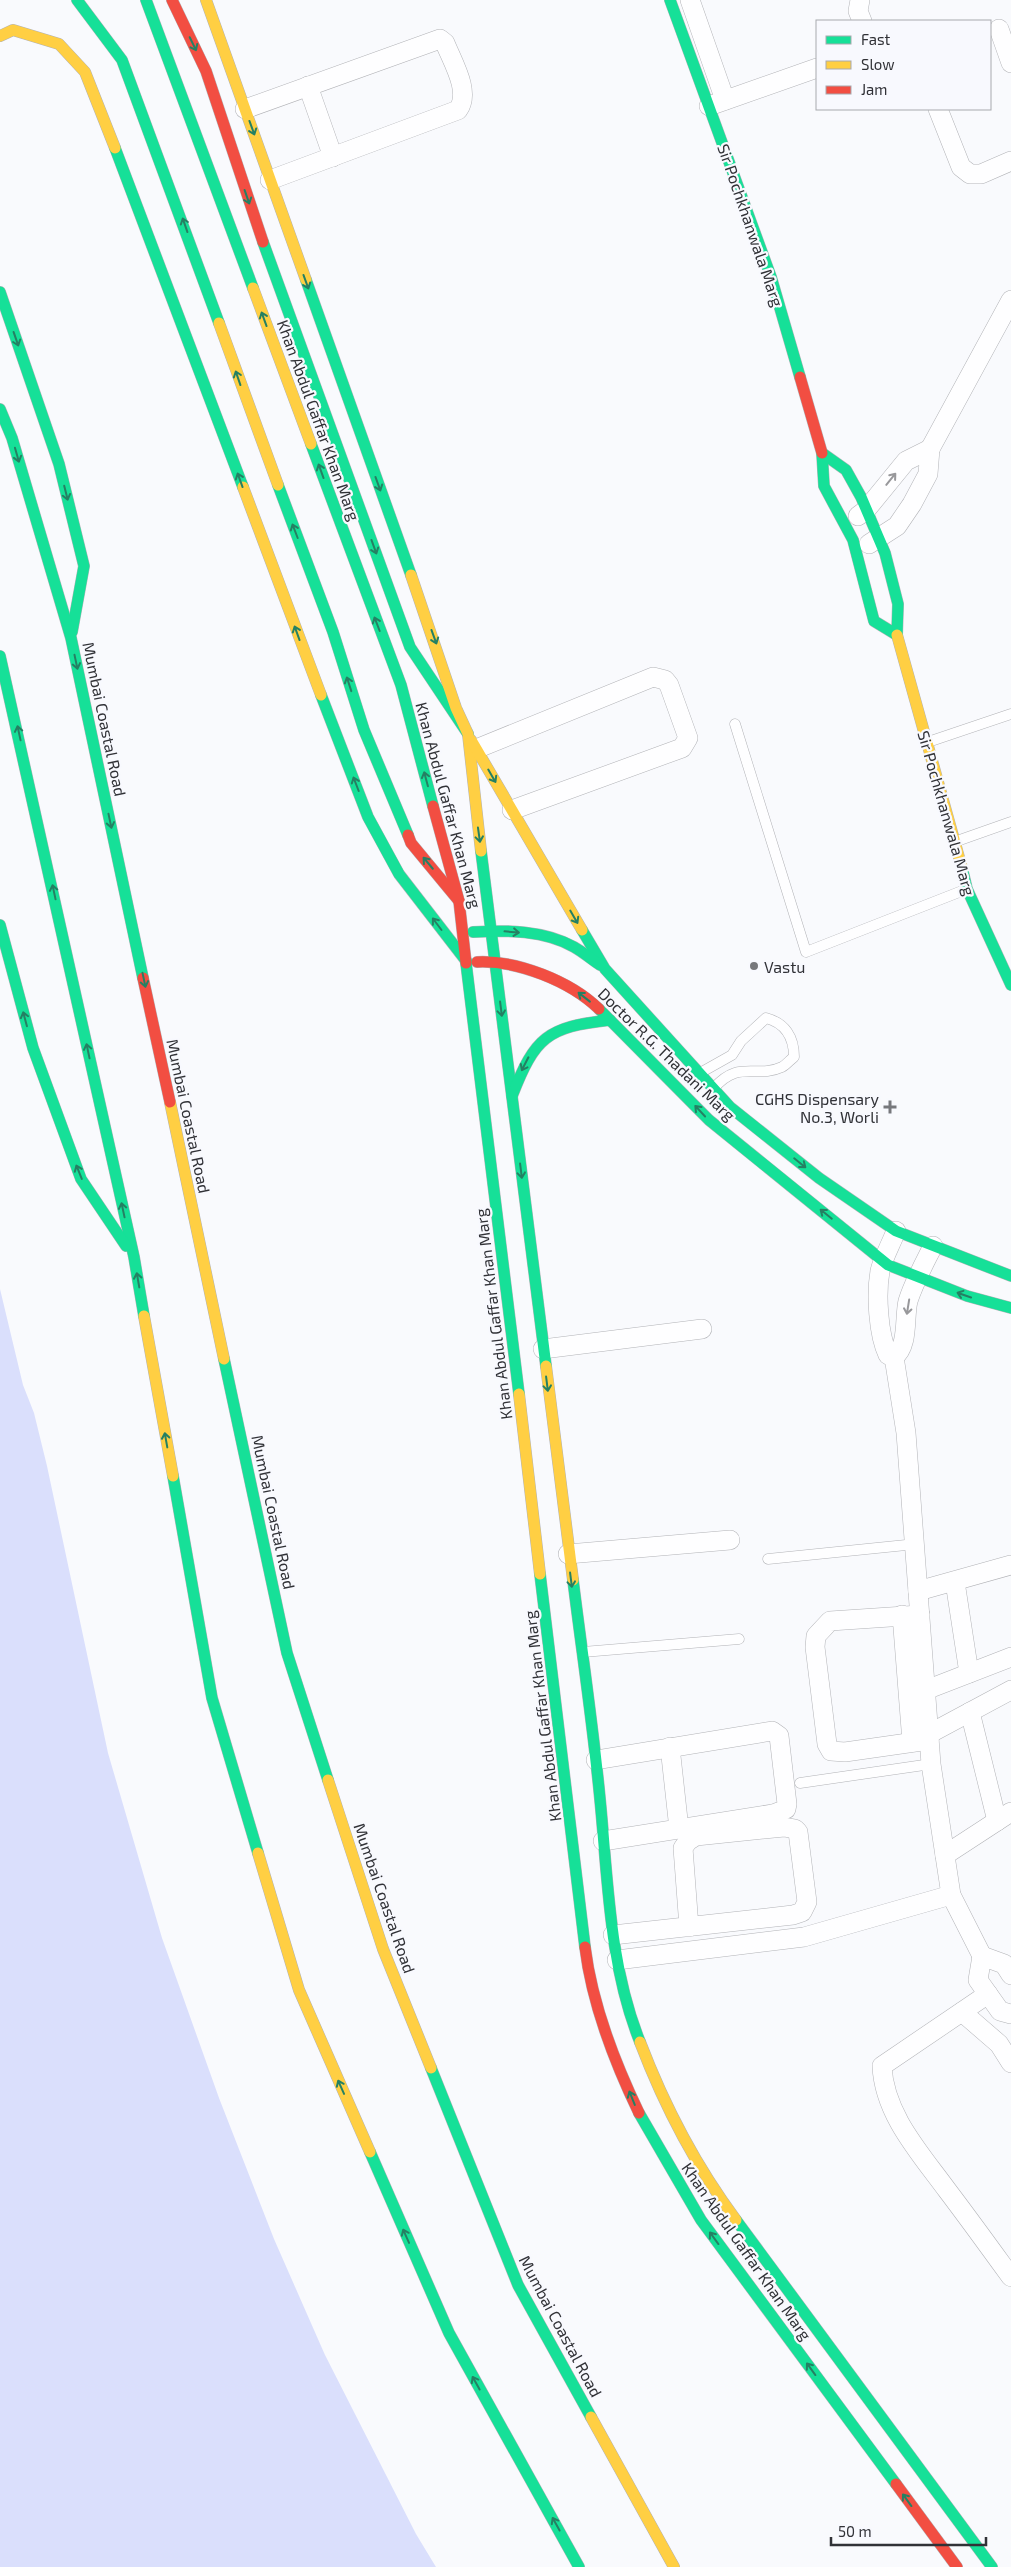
<svg xmlns="http://www.w3.org/2000/svg" width="1011" height="2567" viewBox="0 0 1011 2567" font-family="'Exo 2',sans-serif">
	<style>
		.water { fill: #dadffc }
		.lines { fill: none; stroke-linecap: round; stroke-linejoin: round }
		.lane-casing { stroke: #b2b3b7; stroke-width: 11 }
		.street-casing { stroke: #b2b3b7; stroke-width: 20 }
		.fast-casing { stroke: #b2b3b7; stroke-width: 12 }
		.slow-casing { stroke: #b2b3b7; stroke-width: 12 }
		.jam-casing { stroke: #b2b3b7; stroke-width: 12 }
		.lane { stroke: #fefeff; stroke-width: 10 }
		.street { stroke: #fefeff; stroke-width: 19 }
		.fast { stroke: #16e098; stroke-width: 11 }
		.slow { stroke: #ffcf43; stroke-width: 11 }
		.jam { stroke: #f24e42; stroke-width: 11 }
		.oneway { stroke: #258063 }
		.oneway2 { stroke: #98989b }
		.poi-dot { fill: #77787c; stroke: #f8f9fe; stroke-width: 2 }
		.labels { text-anchor: middle; dominant-baseline: central; stroke-width: 4.5; stroke-linejoin: round; paint-order: stroke }
		.street-label { font-size: 16px; fill: #313237; stroke: #f8f9fe }
		.poi-label { font-size: 16px; fill: #313237; stroke: #f8f9fe; text-anchor: start }
	</style>
	<rect width="100%" height="100%" fill="#f9fafd"/>
	<path class="water" d="M0,1289L23,1385L34,1413L47,1466L108,1753L162,1938L219,2098L274,2239L325,2355L416,2534L436,2567H0Z"/>
	<g class="lines">
		<defs>
			<g id="lane">
				<path d="M735,724L806,952L967,889"/>
				<path d="M928,742L1011,714"/>
				<path d="M957,841L1011,822"/>
				<path d="M700,1073L732,1055L741,1041L766,1018C785,1023 794,1037 794,1057C790,1060 786,1065 782,1067C756,1079 739,1059 714,1088"/>
				<path d="M768,1559L916,1544"/>
				<path d="M583,1652L739,1639"/>
				<path d="M800,1783L931,1764"/>
			</g>
			<g id="street">
				<path d="M690,0L725,100"/>
				<path d="M860,0L858,11L862,21"/>
				<path d="M999,29L1011,63"/>
				<path d="M308,86L333,157"/>
				<path d="M709,106L817,68"/>
				<path d="M245,109L440,39L445,43C453,63 471,92 458,110L270,180"/>
				<path d="M938,109L961,167L970,174H981L1011,161"/>
				<path d="M930,449L1011,300"/>
				<path d="M858,516L866,510L906,461L930,449L928,474L912,504L897,526L869,544"/>
				<path d="M476,749L653,677L665,680L669,685L688,738L682,748L512,810"/>
				<path d="M896,1231C891,1244 883,1258 880,1271C876,1294 878,1334 888,1355L894,1357C909,1346 904,1317 908,1301C914,1282 924,1264 933,1246"/>
				<path d="M543,1349L702,1329"/>
				<path d="M894,1357L906,1433L931,1764L951,1895L982,1956"/>
				<path d="M568,1554L730,1540"/>
				<path d="M955,1582L969,1673"/>
				<path d="M918,1591L1011,1565"/>
				<path d="M902,1615L912,1742"/>
				<path d="M920,1615L830,1621L816,1636L815,1647L827,1744L831,1751L845,1752L929,1740"/>
				<path d="M926,1690L1011,1657"/>
				<path d="M970,1712L997,1821"/>
				<path d="M929,1734L1011,1690"/>
				<path d="M670,1747L679,1829"/>
				<path d="M596,1760L772,1731L779,1736L787,1804L786,1809L773,1814L603,1841"/>
				<path d="M945,1855L1011,1812"/>
				<path d="M613,1935L793,1915L802,1912L807,1902L798,1832L795,1829L784,1827L696,1836L688,1841L683,1848L689,1927"/>
				<path d="M617,1960L804,1937L951,1895"/>
				<path d="M1011,1975L1004,1964L982,1956L978,1980L1000,2011L1011,2014"/>
				<path d="M988,1994L882,2066C884,2114 920,2153 947,2190C969,2219 990,2248 1011,2277"/>
				<path d="M962,2012L999,2044L1011,2063"/>
			</g>
			<g id="fast">
				<path d="M77,0L122,60L219,323"/>
				<path d="M146,0L253,288"/>
				<path d="M670,0L771,277L800,377"/>
				<path d="M115,148L243,487"/>
				<path d="M263,242L410,647L468,734"/>
				<path d="M306,280L411,575"/>
				<path d="M0,292L59,464L84,566L72,632"/>
				<path d="M0,409L12,438L71,638L143,978"/>
				<path d="M311,444L401,685L433,806"/>
				<path d="M822,453L846,470L861,497L885,553L898,604L897,635L874,621L853,540L824,486Z"/>
				<path d="M278,485L333,632L364,730L408,835"/>
				<path d="M0,656L134,1257L144,1316"/>
				<path d="M321,695L368,817L399,874L467,962"/>
				<path d="M481,851L546,1366"/>
				<path d="M962,868L967,889L1011,985"/>
				<path d="M0,925L33,1048L81,1179L126,1246"/>
				<path d="M582,930L605,969L730,1107L819,1178L896,1231L1011,1276"/>
				<path d="M473,932C506,930 544,930 574,947C583,952 591,959 600,965"/>
				<path d="M466,963L519,1394"/>
				<path d="M599,1009L709,1120L888,1265L967,1296L1011,1308"/>
				<path d="M512,1096C535,1037 547,1027 610,1020"/>
				<path d="M224,1359L287,1653L328,1780"/>
				<path d="M173,1476L212,1698L258,1853"/>
				<path d="M540,1574L585,1947"/>
				<path d="M573,1580C582,1653 593,1725 600,1799C608,1880 609,1965 640,2042"/>
				<path d="M431,2068L518,2285L591,2417"/>
				<path d="M639,2113L701,2220L896,2484"/>
				<path d="M370,2152L449,2333L579,2567"/>
				<path d="M736,2220L992,2567"/>
			</g>
			<g id="slow">
				<path d="M206,0L306,280"/>
				<path d="M0,36L13,30L59,44L85,72L115,148"/>
				<path d="M253,288L311,444"/>
				<path d="M219,323L278,485"/>
				<path d="M243,487L321,695"/>
				<path d="M411,575L456,708L468,734L481,851"/>
				<path d="M897,635L962,868"/>
				<path d="M471,740L582,930"/>
				<path d="M170,1102L224,1359"/>
				<path d="M144,1316L173,1476"/>
				<path d="M546,1366L573,1580"/>
				<path d="M519,1394L540,1574"/>
				<path d="M328,1780L383,1949L431,2068"/>
				<path d="M258,1853L299,1990L370,2152"/>
				<path d="M640,2042C664,2105 695,2165 736,2220"/>
				<path d="M591,2417L674,2567"/>
			</g>
			<g id="jam">
				<path d="M172,0L206,71L263,242"/>
				<path d="M800,377L822,453"/>
				<path d="M433,806L459,901L466,963"/>
				<path d="M408,835L411,843L459,901"/>
				<path d="M477,962C517,960 570,981 599,1009"/>
				<path d="M143,978L170,1102"/>
				<path d="M585,1947C592,2004 614,2061 639,2113"/>
				<path d="M896,2484L957,2567"/>
			</g>
		</defs>
		<use href="#lane" class="lane-casing"/>
		<use href="#street" class="street-casing"/>
		<use href="#fast" class="fast-casing"/>
		<use href="#slow" class="slow-casing"/>
		<use href="#jam" class="jam-casing"/>
		<use href="#lane" class="lane"/>
		<use href="#street" class="street"/>
		<use href="#fast" class="fast"/>
		<use href="#slow" class="slow"/>
		<use href="#jam" class="jam"/>
	</g>
	<defs><path id="oneway-shaft" d="M-6 0H5M1.5-3L5.5 0L1.5 3" fill="none" stroke-width="1.6" stroke-linecap="round" stroke-linejoin="round" transform="scale(1.25)"/></defs>
	<g class="oneway">
		<use href="#oneway-shaft" transform="translate(193 44) rotate(64)"/>
		<use href="#oneway-shaft" transform="translate(252 128) rotate(70)"/>
		<use href="#oneway-shaft" transform="translate(247 197) rotate(71)"/>
		<use href="#oneway-shaft" transform="translate(185 225) rotate(-109)"/>
		<use href="#oneway-shaft" transform="translate(306 282) rotate(70)"/>
		<use href="#oneway-shaft" transform="translate(264 319) rotate(-110)"/>
		<use href="#oneway-shaft" transform="translate(16 339) rotate(71)"/>
		<use href="#oneway-shaft" transform="translate(238 378) rotate(-109)"/>
		<use href="#oneway-shaft" transform="translate(17 455) rotate(74)"/>
		<use href="#oneway-shaft" transform="translate(321 471) rotate(-110)"/>
		<use href="#oneway-shaft" transform="translate(240 480) rotate(-110)"/>
		<use href="#oneway-shaft" transform="translate(378 484) rotate(70)"/>
		<use href="#oneway-shaft" transform="translate(66 493) rotate(76)"/>
		<use href="#oneway-shaft" transform="translate(295 531) rotate(-111)"/>
		<use href="#oneway-shaft" transform="translate(374 547) rotate(70)"/>
		<use href="#oneway-shaft" transform="translate(377 624) rotate(-111)"/>
		<use href="#oneway-shaft" transform="translate(297 633) rotate(-110)"/>
		<use href="#oneway-shaft" transform="translate(434 637) rotate(70)"/>
		<use href="#oneway-shaft" transform="translate(76 662) rotate(78)"/>
		<use href="#oneway-shaft" transform="translate(349 684) rotate(-108)"/>
		<use href="#oneway-shaft" transform="translate(19 733) rotate(-102)"/>
		<use href="#oneway-shaft" transform="translate(492 776) rotate(60)"/>
		<use href="#oneway-shaft" transform="translate(426 779) rotate(-105)"/>
		<use href="#oneway-shaft" transform="translate(356 784) rotate(-111)"/>
		<use href="#oneway-shaft" transform="translate(110 821) rotate(78)"/>
		<use href="#oneway-shaft" transform="translate(479 835) rotate(82)"/>
		<use href="#oneway-shaft" transform="translate(428 863) rotate(-130)"/>
		<use href="#oneway-shaft" transform="translate(54 892) rotate(-102)"/>
		<use href="#oneway-shaft" transform="translate(574 917) rotate(60)"/>
		<use href="#oneway-shaft" transform="translate(437 924) rotate(-127)"/>
		<use href="#oneway-shaft" transform="translate(512 932) rotate(5)"/>
		<use href="#oneway-shaft" transform="translate(144 980) rotate(78)"/>
		<use href="#oneway-shaft" transform="translate(584 997) rotate(-142)"/>
		<use href="#oneway-shaft" transform="translate(501 1009) rotate(83)"/>
		<use href="#oneway-shaft" transform="translate(25 1019) rotate(-105)"/>
		<use href="#oneway-shaft" transform="translate(88 1051) rotate(-102)"/>
		<use href="#oneway-shaft" transform="translate(525 1064) rotate(117)"/>
		<use href="#oneway-shaft" transform="translate(700 1111) rotate(-133)"/>
		<use href="#oneway-shaft" transform="translate(800 1163) rotate(39)"/>
		<use href="#oneway-shaft" transform="translate(521 1171) rotate(83)"/>
		<use href="#oneway-shaft" transform="translate(79 1172) rotate(-112)"/>
		<use href="#oneway-shaft" transform="translate(123 1210) rotate(-102)"/>
		<use href="#oneway-shaft" transform="translate(826 1214) rotate(-141)"/>
		<use href="#oneway-shaft" transform="translate(138 1280) rotate(-100)"/>
		<use href="#oneway-shaft" transform="translate(964 1295) rotate(-161)"/>
		<use href="#oneway-shaft" transform="translate(547 1384) rotate(83)"/>
		<use href="#oneway-shaft" transform="translate(166 1440) rotate(-100)"/>
		<use href="#oneway-shaft" transform="translate(571 1580) rotate(83)"/>
		<use href="#oneway-shaft" transform="translate(341 2087) rotate(-114)"/>
		<use href="#oneway-shaft" transform="translate(632 2098) rotate(-112)"/>
		<use href="#oneway-shaft" transform="translate(406 2236) rotate(-114)"/>
		<use href="#oneway-shaft" transform="translate(714 2238) rotate(-126)"/>
		<use href="#oneway-shaft" transform="translate(811 2369) rotate(-126)"/>
		<use href="#oneway-shaft" transform="translate(476 2383) rotate(-119)"/>
		<use href="#oneway-shaft" transform="translate(907 2500) rotate(-126)"/>
		<use href="#oneway-shaft" transform="translate(556 2524) rotate(-119)"/>
	</g>
	<g class="oneway2">
		<use href="#oneway-shaft" transform="translate(891 479) rotate(-51)"/>
		<use href="#oneway-shaft" transform="translate(908 1307) rotate(99)"/>
	</g>
	<g class="poi-dot">
		<circle cx="754" cy="966" r="5"/>
		<path d="M887.5 1099.5h5v5h5v5h-5v5h-5v-5h-5v-5h5z"/>
	</g>
	<g class="labels">
		<g class="street-label">
			<text transform="translate(751 225) rotate(71)">Sir Pochkhanwala Marg</text>
			<text transform="translate(319 420) rotate(70)">Khan Abdul Gaffar Khan Marg</text>
			<text transform="translate(105 719) rotate(78)">Mumbai Coastal Road</text>
			<text transform="translate(449 805) rotate(75)">Khan Abdul Gaffar Khan Marg</text>
			<text transform="translate(947 813) rotate(74)">Sir Pochkhanwala Marg</text>
			<text transform="translate(667 1054) rotate(44)">Doctor R.G. Thadani Marg</text>
			<text transform="translate(189 1116) rotate(78)">Mumbai Coastal Road</text>
			<text transform="translate(493 1314) rotate(-97)">Khan Abdul Gaffar Khan Marg</text>
			<text transform="translate(274 1512) rotate(78)">Mumbai Coastal Road</text>
			<text transform="translate(542 1716) rotate(-97)">Khan Abdul Gaffar Khan Marg</text>
			<text transform="translate(385 1898) rotate(71)">Mumbai Coastal Road</text>
			<text transform="translate(747 2251) rotate(55)">Khan Abdul Gaffar Khan Marg</text>
			<text transform="translate(561 2326) rotate(62)">Mumbai Coastal Road</text>
		</g>
		<g class="poi-label">
			<text x="764" y="966">Vastu</text>
			<text x="879" y="1098" text-anchor="end">CGHS Dispensary<tspan x="879" dy="18">No.3, Worli</tspan></text>
		</g>
	</g>
	<rect x="816" y="20" width="175" height="90" fill="#f8f9fe" stroke="#a8a9ae"/>
	<rect x="826" y="36" width="25" height="8" fill="#16e098" stroke="#a8a9ae"/>
	<text x="861" y="45" font-size="15" fill="#313237">Fast</text>
	<rect x="826" y="61" width="25" height="8" fill="#ffcf43" stroke="#a8a9ae"/>
	<text x="861" y="70" font-size="15" fill="#313237">Slow</text>
	<rect x="826" y="86" width="25" height="8" fill="#f24e42" stroke="#a8a9ae"/>
	<text x="861" y="95" font-size="15" fill="#313237">Jam</text>
	<path d="M831 2537v8h155v-8" fill="none" stroke="#313237" stroke-width="2.5"/>
	<text x="838" y="2537" font-size="15" fill="#313237" stroke="#f8f9fe" stroke-width="4" paint-order="stroke">50 m</text>
</svg>
